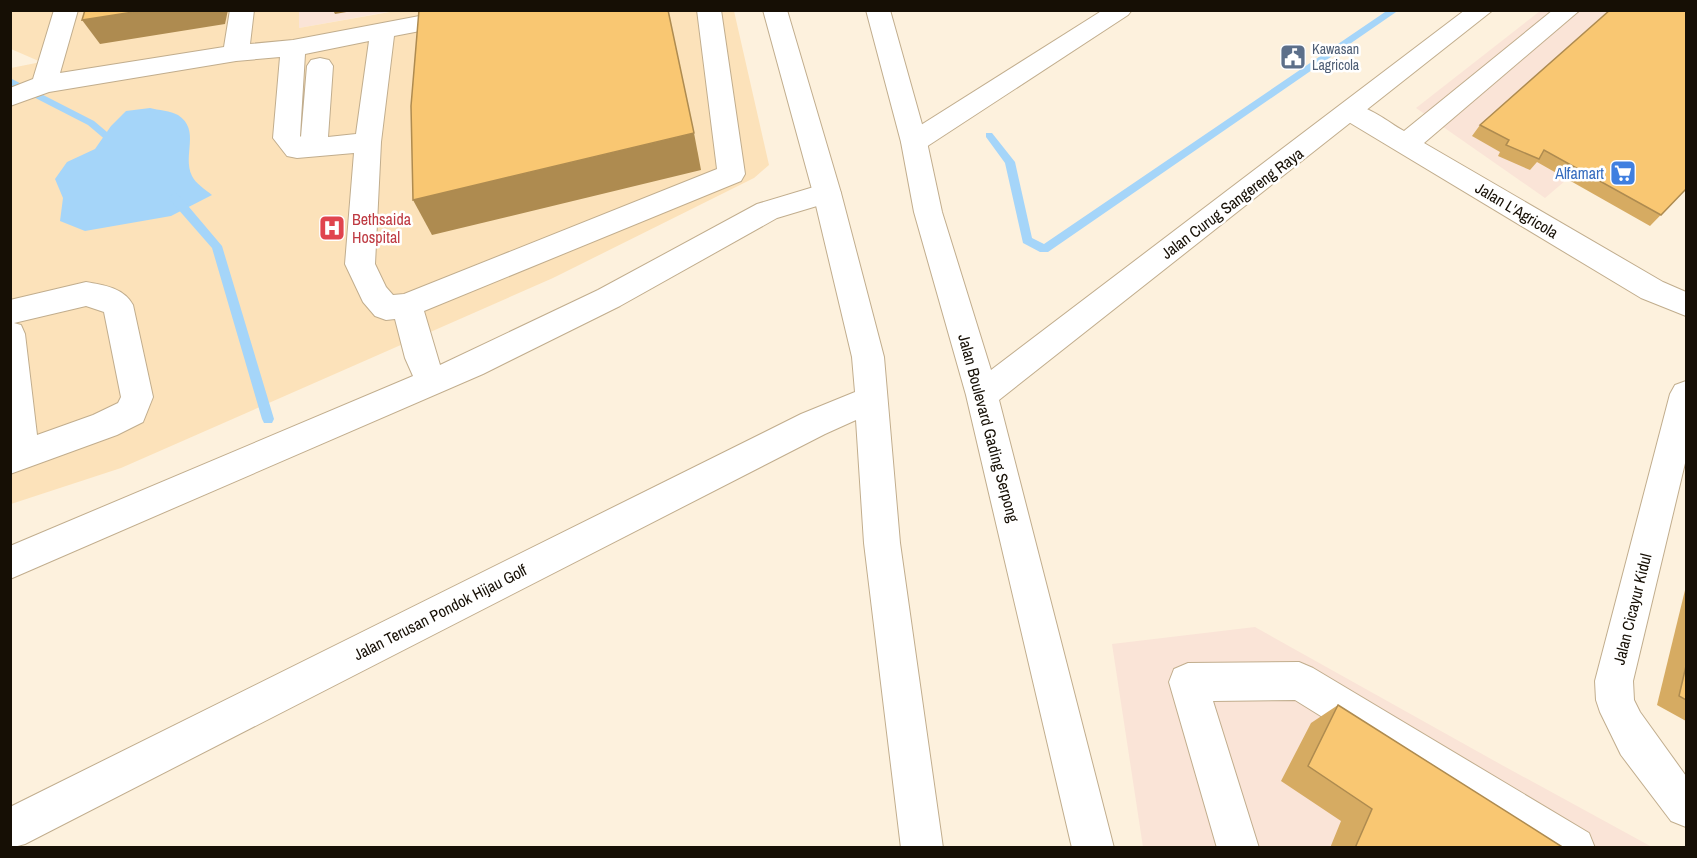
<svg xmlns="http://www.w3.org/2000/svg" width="1697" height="858" viewBox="0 0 1697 858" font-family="'Archivo Narrow',sans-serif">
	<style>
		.commercial { fill: #fae4d7 }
		.built { fill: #fce2ba }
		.water { fill: #a5d5f9 }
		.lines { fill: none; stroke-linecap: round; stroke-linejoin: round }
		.stream { fill: #a5d5f9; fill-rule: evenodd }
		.minor-casing { stroke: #c1ad8d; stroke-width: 2 }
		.major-casing { stroke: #c1ad8d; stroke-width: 2 }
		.minor { fill: #fff; fill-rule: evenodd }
		.major { fill: #fff; fill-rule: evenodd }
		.wall { fill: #d6ab62 }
		.shaded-wall { fill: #ae8b50 }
		.building { fill: #f9c772; stroke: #ae8b50; stroke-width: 1.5 }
		.labels { text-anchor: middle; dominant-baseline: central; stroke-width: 5; stroke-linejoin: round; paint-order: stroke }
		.far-service-label { font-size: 14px; fill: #4e5e75; stroke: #fff; text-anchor: start }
		.shop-label { font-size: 16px; fill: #366cbe; stroke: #fff; text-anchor: end }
		.street-label { font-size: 16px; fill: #160f05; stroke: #fff }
		.health-label { font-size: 16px; fill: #be3a42; stroke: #fff; text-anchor: start }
	</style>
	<rect width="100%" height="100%" fill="#fdf1dd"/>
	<g class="commercial">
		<path d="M299,11H393L299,28Z"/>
		<path d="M1540,11H1686V78L1545,198L1416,108Z"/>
		<path d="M1255,627L1500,764L1652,847H1143L1112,644Z"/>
	</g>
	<path class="built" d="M401,10L734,11L769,165L754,178L553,278L121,468L11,504V68L41,62L11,49V11H299V28Z"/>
	<path class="water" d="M150,108C158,110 171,111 178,115C201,130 182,155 192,176C195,183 206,190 212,195L171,216L85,231L60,221L63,198L55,179L67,162L95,149L111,126L126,111Z"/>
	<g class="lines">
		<g class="stream">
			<path d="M1388,10H1399L1048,252H1040L1023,243L1005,163L986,137V133H992L1015,162L1032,238L1044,244Z"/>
			<path d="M10,78L94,121L120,143V147H114L88,125L10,85Z"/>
			<path d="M174,193L178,194L222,246L274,419L272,423H264L262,419L212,248L170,200L169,197Z"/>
		</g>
		<defs>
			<g id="minor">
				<path d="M54,10H78L60,73L224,47L230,10H254L250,44L293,40L451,10H505L501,15L493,17L394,36L381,142L375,264L386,287L393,295L404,294L717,169L697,10H721L745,174L741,181L424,311L440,365L598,290L757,204L827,183L837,186L841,193L837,200L777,218L620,306L483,374L10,579V546L413,376L405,358L395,319L386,320L375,316L363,302L345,264L354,153L297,158L287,156L273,138L280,57L236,61L49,92L10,106V88L33,79ZM369,41L356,134L328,137L333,66L329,60L320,58L311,60L307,66L301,137L300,136L305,54Z"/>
				<path d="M1103,10H1132L1128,15L923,149L914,151L905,149L901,142L905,135Z"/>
				<path d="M1553,10H1580L1424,143L1663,282L1686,292V316L1641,298L1342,118L1338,112L1342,106C1363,100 1386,121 1404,131Z"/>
				<path d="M86,282C104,285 124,288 133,305L153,397L143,422L117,435L10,474V300ZM86,306L104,312L121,397L118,403L93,415L37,435L25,334L21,325L14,323Z"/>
				<path d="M1686,381V459L1633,681L1634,700L1640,712L1686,776V827L1671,821L1621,755L1600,712L1596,700L1595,681L1670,394L1675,385Z"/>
				<path d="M1299,662L1313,668L1589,833L1595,848H1534L1295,700L1213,701L1259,848H1217L1169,682L1174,669L1188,663Z"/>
			</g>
			<g id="major">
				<path d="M763,10H787L841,193L884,357L900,543L943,848H901L864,543L856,420L825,434L25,844L10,848V807L801,414L855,392L852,357L813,193Z"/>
				<path d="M866,10H890L927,142L942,212L991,370L1465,10H1493L999,400L1114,848H1072L966,395L914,212L901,142Z"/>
			</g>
		</defs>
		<use href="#minor" class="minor-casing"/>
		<use href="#major" class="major-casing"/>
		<use href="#minor" class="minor"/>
		<use href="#major" class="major"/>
	</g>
	<g class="wall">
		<path d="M1480,125L1686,189L1650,226L1537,162L1530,170L1498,156L1500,152L1472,136Z"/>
		<path d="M1686,586V721L1657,705Z"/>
		<path d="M1338,705L1564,848H1330L1341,821L1281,781L1311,723Z"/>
	</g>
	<g class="shaded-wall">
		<path d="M146,10H228L225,24L100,44L82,20Z"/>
		<path d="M333,10H358L335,14Z"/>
		<path d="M694,133L701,170L432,235L413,200Z"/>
	</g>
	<g class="building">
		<path d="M85,10H146L82,20Z"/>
		<path d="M419,10H668L694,133L413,200L411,106Z"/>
		<path d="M1610,10H1686V189L1661,215L1544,150L1539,159L1506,145L1509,140L1480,125Z"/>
		<path d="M1686,666V700L1679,696Z"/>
		<path d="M1338,705L1564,848H1355L1372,809L1308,766Z"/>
	</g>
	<defs>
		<symbol id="civic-square" viewBox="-11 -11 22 22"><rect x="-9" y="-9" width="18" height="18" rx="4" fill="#5c6f8a" stroke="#fff"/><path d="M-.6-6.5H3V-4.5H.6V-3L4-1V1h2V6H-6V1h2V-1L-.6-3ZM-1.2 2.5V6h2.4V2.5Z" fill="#fff"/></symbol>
		<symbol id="supermarket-square" viewBox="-11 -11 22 22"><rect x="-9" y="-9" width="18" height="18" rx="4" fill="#3f7fe0" stroke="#fff"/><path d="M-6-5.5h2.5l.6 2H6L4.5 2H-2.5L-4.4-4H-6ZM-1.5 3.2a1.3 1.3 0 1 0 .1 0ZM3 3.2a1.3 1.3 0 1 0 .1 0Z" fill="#fff"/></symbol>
		<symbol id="hospital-square" viewBox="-11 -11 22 22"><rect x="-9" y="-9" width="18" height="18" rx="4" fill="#e0444e" stroke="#fff"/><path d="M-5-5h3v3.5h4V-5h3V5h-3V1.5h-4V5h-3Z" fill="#fff"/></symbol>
	</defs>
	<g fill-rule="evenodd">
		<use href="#civic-square" x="1278" y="42" width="30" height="30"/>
		<use href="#supermarket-square" x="1608" y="158" width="30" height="30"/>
		<use href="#hospital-square" x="317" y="213" width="30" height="30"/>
	</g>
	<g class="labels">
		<g class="far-service-label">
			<text x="1312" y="49">Kawasan<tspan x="1312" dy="16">Lagricola</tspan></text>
		</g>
		<g class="shop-label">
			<text x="1604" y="173">Alfamart</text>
		</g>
		<g class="street-label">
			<text transform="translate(1232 203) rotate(-37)">Jalan Curug Sangereng Raya</text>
			<text transform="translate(1517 210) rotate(31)">Jalan L'Agricola</text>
			<text transform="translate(989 428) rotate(75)">Jalan Boulevard Gading Serpong</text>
			<text transform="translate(1632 609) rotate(-76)">Jalan Cicayur Kidul</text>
			<text transform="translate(440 612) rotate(-27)">Jalan Terusan Pondok Hijau Golf</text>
		</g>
		<g class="health-label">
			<text x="352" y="219">Bethsaida<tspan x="352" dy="18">Hospital</tspan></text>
		</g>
	</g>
	<rect width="1697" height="858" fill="none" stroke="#160f05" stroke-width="24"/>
</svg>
